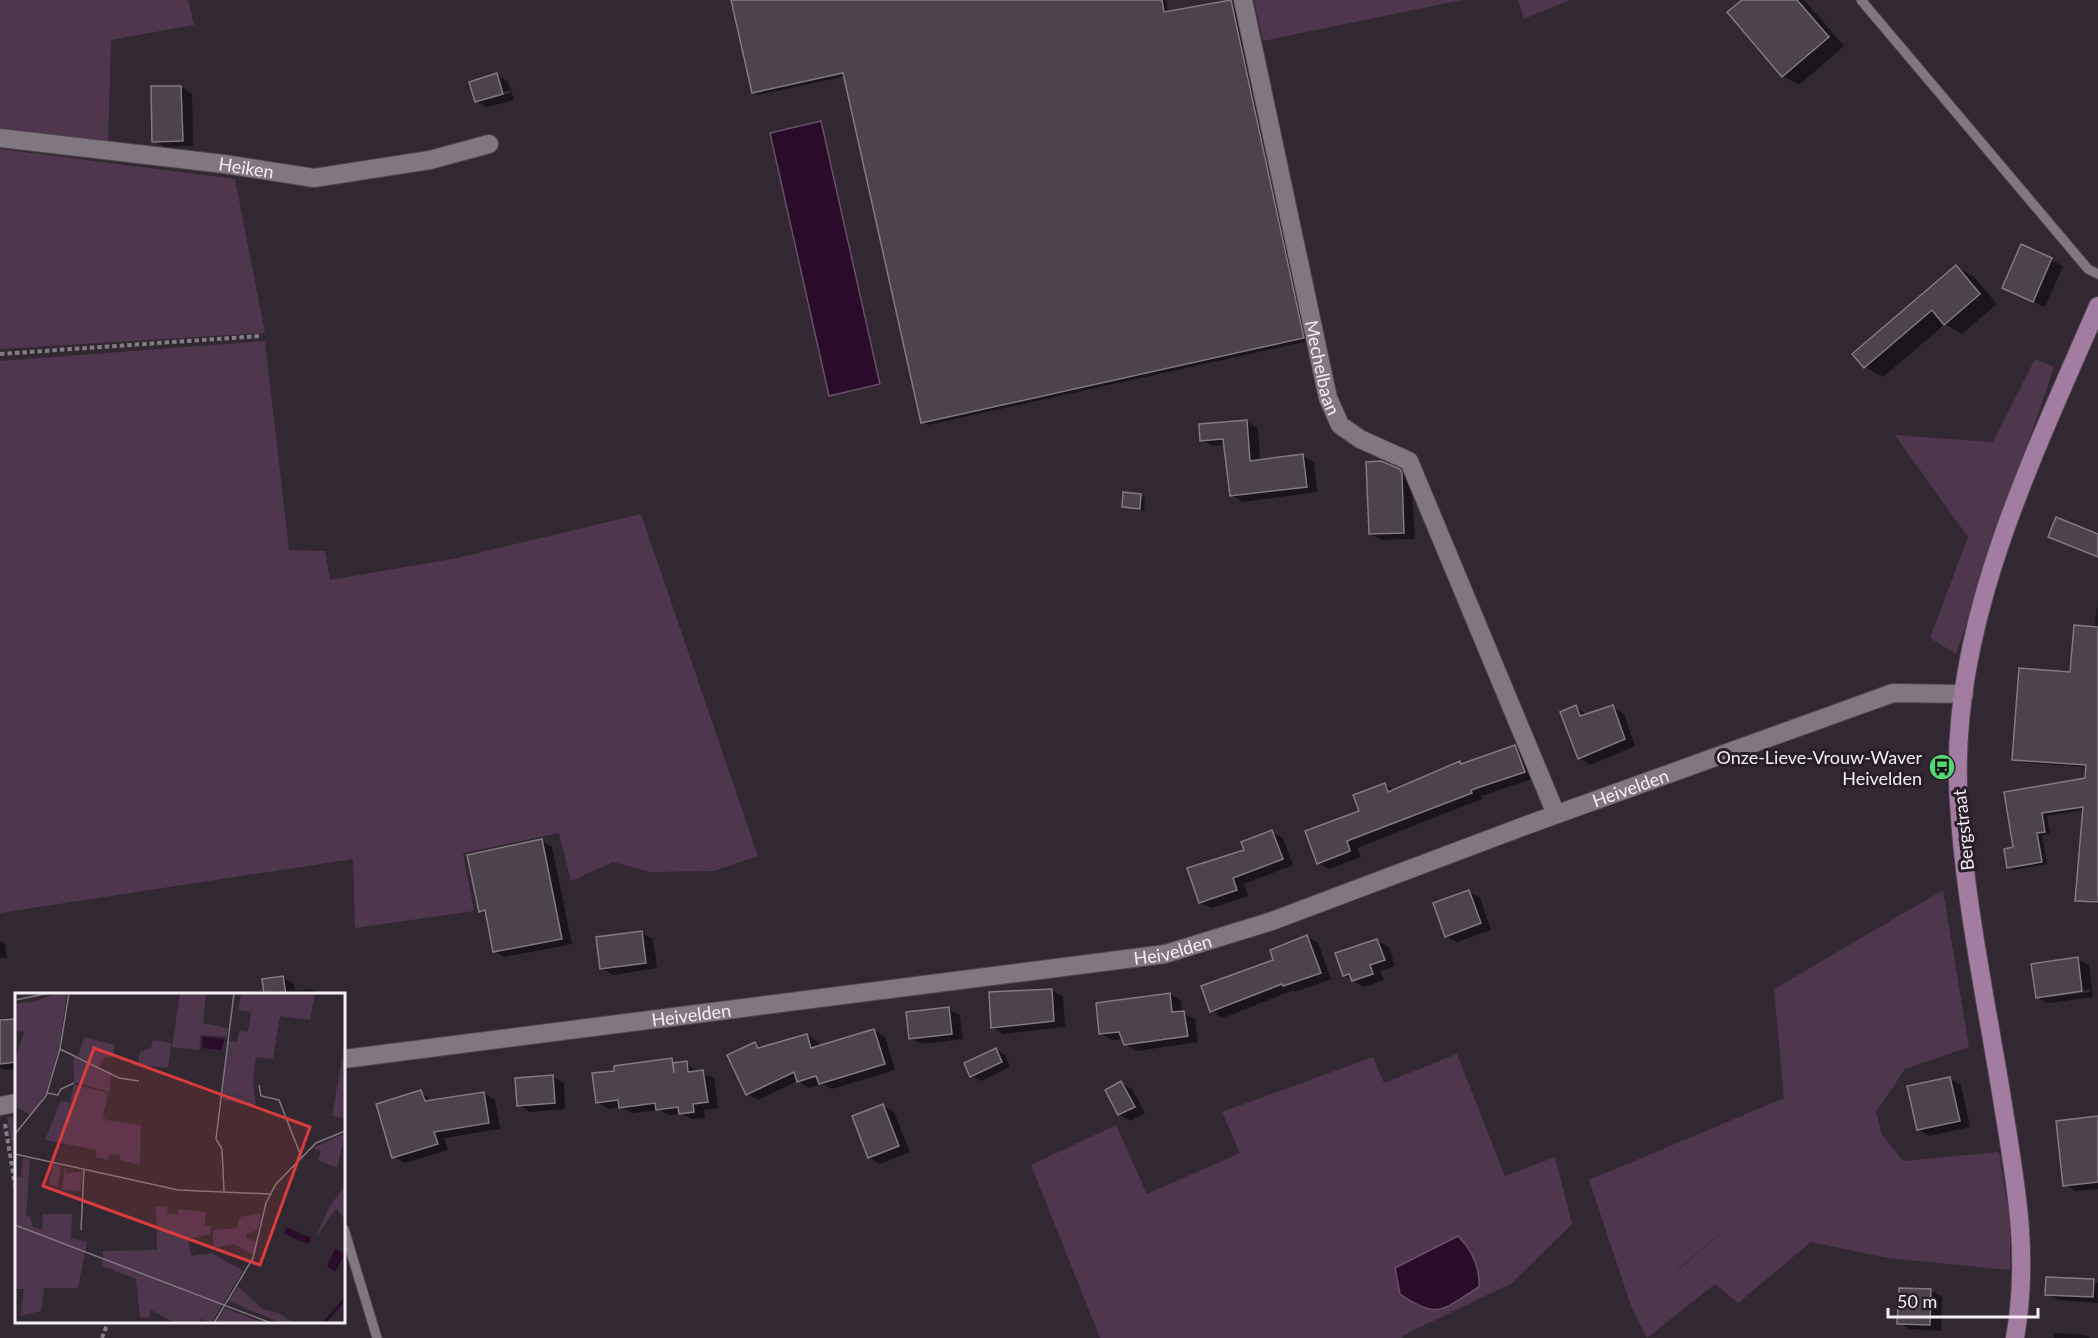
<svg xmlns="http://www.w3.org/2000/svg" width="2098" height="1338" viewBox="0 0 2098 1338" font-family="Lato,sans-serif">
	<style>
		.green { fill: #4e364d; fill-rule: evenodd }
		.water { fill: #2a0c2a; stroke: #675067; stroke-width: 1.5 }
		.shadow { fill: #0007; fill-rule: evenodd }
		.building { fill: #4d434d; stroke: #847983; stroke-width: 1.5 }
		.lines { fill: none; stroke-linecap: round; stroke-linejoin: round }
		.lane-casing { stroke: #4e454d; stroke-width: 11 }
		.street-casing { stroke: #4e454d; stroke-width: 20 }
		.secondary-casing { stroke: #4e454d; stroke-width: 20 }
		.path { stroke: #847c84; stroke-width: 4; stroke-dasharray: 4.5 3; stroke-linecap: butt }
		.lane { stroke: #827781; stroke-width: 9 }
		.street { stroke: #827781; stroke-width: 18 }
		.secondary { stroke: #a37ca1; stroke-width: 18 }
		.labels { text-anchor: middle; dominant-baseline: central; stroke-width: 6; stroke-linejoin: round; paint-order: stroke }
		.street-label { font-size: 18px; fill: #f5eef4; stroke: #271e27 }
		.poi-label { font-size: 18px; fill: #f5eef4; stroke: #271e27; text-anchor: end }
		.inset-river { fill: none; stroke: #2a0c2a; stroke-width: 3 }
		.inset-road { fill: none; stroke: #7f777f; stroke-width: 1.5 }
		.view { fill: #d93c3c; fill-opacity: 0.15; stroke: #d93c3c; stroke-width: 3 }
		.inset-edge { fill: none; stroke: #f5eef4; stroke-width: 3 }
	</style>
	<rect width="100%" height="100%" fill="#312831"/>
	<g class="green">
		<path d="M0,0H188L194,25L111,40L108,145L0,130Z"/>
		<path d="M1254,0H1462L1263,41Z"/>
		<path d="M1518,0H1570L1524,19Z"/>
		<path d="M0,149L235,179L265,333L0,349Z"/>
		<path d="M265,341L289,550L325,551L330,580L457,558L641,514L758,856L714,871L650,872L613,862L571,881L559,833L463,853L474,911L355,928L353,859L0,913V361Z"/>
		<path d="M2035,359L2054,367L1956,654L1930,638L1968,537L1895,435L1993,442Z"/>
		<path d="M1943,890L1969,1047L1905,1069L1876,1112L1882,1135L1903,1161L1999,1152L2010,1220V1270L1887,1258L1811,1242L1738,1303L1715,1284L1647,1338L1632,1309L1589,1180L1784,1098L1774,989ZM1774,1188L1677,1271V1270Z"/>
		<path d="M1457,1054L1505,1176L1555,1157L1572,1224L1512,1283L1402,1336L1403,1338H1100L1031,1165L1116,1125L1147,1194L1240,1153L1222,1112L1373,1057L1384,1083Z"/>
		<path d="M16,1116V1171L7,1117Z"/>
	</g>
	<g class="water">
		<path d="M821,121L880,384L829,396L770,133Z"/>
		<path d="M1458,1236C1472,1250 1480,1268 1479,1287C1443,1309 1439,1321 1400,1294L1395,1268Z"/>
	</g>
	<g class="shadow">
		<path d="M733,0H1166L1168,13L1230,1L1235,4L1308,341L928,425L922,422L846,76L758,95L753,92Z"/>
		<path d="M1744,0H1804L1844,46L1799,85L1783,76L1729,13Z"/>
		<path d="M497,75L508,82L514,100L487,107L476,101ZM510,90L511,93L483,101V98Z"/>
		<path d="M181,87L192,94L193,146L165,147L154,141Z"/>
		<path d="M2022,246L2063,266L2045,307L2003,288Z"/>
		<path d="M1956,267L1973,276L1997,304L1962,334L1945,324L1883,377L1865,367Z"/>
		<path d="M1247,422L1258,428L1260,461L1302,456L1314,462L1317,492L1243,502L1231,495L1226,445L1213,446L1202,440Z"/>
		<path d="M1400,471L1411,477L1415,539L1382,540L1370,534Z"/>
		<path d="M1140,495L1145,498L1144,511L1123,506Z"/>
		<path d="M2097,601L2098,768L2019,762L2014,759L2072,674L2095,628Z"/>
		<path d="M1576,707L1588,715L1613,707L1624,714L1635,746L1590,765L1579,758Z"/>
		<path d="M1515,747L1526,753L1535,778L1481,796L1482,799L1357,848L1361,857L1329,869L1318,862L1385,784L1396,791L1460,763L1464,765Z"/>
		<path d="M2098,777V904L2077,900L2084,810L2047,816L2050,834L2042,835L2047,864L2014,870L2009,867L2015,848L2005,794Z"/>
		<path d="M1271,832L1283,838L1293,865L1244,884L1248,896L1212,908L1200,902L1246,851Z"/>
		<path d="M542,841L552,847L572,944L504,957L494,951L487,915L480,911Z"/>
		<path d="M1469,892L1480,898L1491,930L1457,942L1446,936Z"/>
		<path d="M642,933L653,939L657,968L613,975L601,968Z"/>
		<path d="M1307,936L1318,943L1331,979L1295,992L1293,990L1223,1018L1212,1011Z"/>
		<path d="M1377,940L1389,947L1395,966L1380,971L1384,980L1364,987L1344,975Z"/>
		<path d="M0,941L5,944L7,958H0Z"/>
		<path d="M2077,959L2089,965L2093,997L2048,1003L2037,997ZM2090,989V992L2045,998V995Z"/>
		<path d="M283,978L294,984L295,991L311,989L321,994H266L264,980Z"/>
		<path d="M1052,990L1063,997L1065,1027L1003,1034L992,1027Z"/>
		<path d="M1170,994L1181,1001L1182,1013L1195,1019L1198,1042L1137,1051L1125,1044L1123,1039L1112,1040L1100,1033Z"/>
		<path d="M949,1009L960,1015L963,1039L922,1044L911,1038Z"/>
		<path d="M16,1020V1069L5,1070L0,1067V1022Z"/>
		<path d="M874,1030L885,1037L895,1070L832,1089L822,1084L809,1088L798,1081L758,1100L747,1094L755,1043L763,1048L807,1035L818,1042L820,1047Z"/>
		<path d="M996,1049L1005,1055L1010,1067L981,1081L971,1075Z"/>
		<path d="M671,1060L679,1064L686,1063L698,1072L714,1078L718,1108L704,1110L705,1118L692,1119L682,1114L669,1115L659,1110L632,1113L621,1107L609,1109L597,1102L616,1072Z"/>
		<path d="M553,1077L564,1083L565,1109L530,1112L519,1105Z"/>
		<path d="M1950,1078L1961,1085L1970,1127L1929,1136L1918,1129Z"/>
		<path d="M1121,1083L1132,1089L1145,1113L1131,1121L1119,1114Z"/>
		<path d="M421,1092L433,1102L484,1093L495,1100L500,1129L444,1138L448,1150L405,1163L394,1157Z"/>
		<path d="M883,1106L894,1112L910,1152L880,1164L869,1157Z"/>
		<path d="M2098,1118V1189L2076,1191L2065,1185Z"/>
		<path d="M2093,1281L2098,1283V1303L2058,1300L2047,1294Z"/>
		<path d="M1931,1291L1942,1297L1941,1331L1910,1329L1899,1323Z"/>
		<path d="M2054,1333L2084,1335L2090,1338H2054Z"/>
	</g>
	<g class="building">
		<path d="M731,0H1162L1164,12L1231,0L1304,338L921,423L843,73L752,93Z"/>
		<path d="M1742,0H1797L1829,37L1782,77L1727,12Z"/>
		<path d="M497,73L503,94L475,102L469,82Z"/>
		<path d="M151,86H181L183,141L152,142Z"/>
		<path d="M2021,244L2052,258L2033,302L2002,288Z"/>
		<path d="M1956,265L1980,294L1944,325L1932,310L1864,368L1852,354Z"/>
		<path d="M1247,420L1250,461L1303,454L1307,487L1230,496L1223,439L1200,441L1199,424Z"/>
		<path d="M1381,461L1400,469L1402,474L1404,533L1369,534L1366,462Z"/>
		<path d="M1123,492L1141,494L1140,509L1122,507Z"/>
		<path d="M2056,517L2098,534V557L2048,537Z"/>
		<path d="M2074,625L2098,627V902L2075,901L2083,807L2042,813L2045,832L2037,833L2042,862L2007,868L2004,849L2013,847L2004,792L2085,778L2086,765L2012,760L2019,668L2070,672Z"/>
		<path d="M1576,705L1580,716L1613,705L1625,739L1578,759L1560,712Z"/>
		<path d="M1515,745L1525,772L1471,790L1472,793L1347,841L1350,851L1317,864L1305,831L1359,811L1353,795L1385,783L1388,792L1460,761L1461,764Z"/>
		<path d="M1272,830L1283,859L1233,878L1237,890L1199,903L1187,868L1244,850L1241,842Z"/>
		<path d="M542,839L562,939L493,952L485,910L479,912L467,855Z"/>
		<path d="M1469,890L1481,923L1445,937L1433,903Z"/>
		<path d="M642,931L646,963L600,969L596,937Z"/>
		<path d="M1307,935L1321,973L1283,986L1282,984L1210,1012L1201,986L1273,960L1270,950Z"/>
		<path d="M1377,939L1385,960L1370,965L1373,974L1352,981L1349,974L1343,976L1335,953Z"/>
		<path d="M2078,957L2082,991L2036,998L2031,964Z"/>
		<path d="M283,976L286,994H264L262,979Z"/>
		<path d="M1052,989L1054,1021L991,1028L989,992Z"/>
		<path d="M1170,993L1172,1012L1184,1011L1188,1036L1124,1045L1119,1032L1099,1034L1096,1003Z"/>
		<path d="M949,1007L952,1034L909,1039L906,1012Z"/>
		<path d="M16,1019V1062L0,1064V1020Z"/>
		<path d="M874,1029L885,1064L819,1084L816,1076L797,1082L794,1072L746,1095L727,1055L755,1042L758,1048L807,1034L811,1048Z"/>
		<path d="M996,1048L1002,1062L970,1077L964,1063Z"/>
		<path d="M672,1058L674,1073L673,1063L687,1061L688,1072L703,1070L708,1102L693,1104L694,1112L679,1114L678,1107L656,1110L655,1103L619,1108L618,1100L596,1103L592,1073L614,1071V1066Z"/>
		<path d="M553,1075L555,1103L517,1106L515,1078Z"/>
		<path d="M1950,1077L1960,1121L1917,1130L1907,1086Z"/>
		<path d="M1121,1081L1135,1107L1118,1115L1105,1090Z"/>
		<path d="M421,1090L425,1101L484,1092L489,1123L434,1132L438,1144L392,1158L376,1104Z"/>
		<path d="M883,1104L899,1146L868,1158L852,1116Z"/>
		<path d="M2098,1116V1182L2063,1186L2056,1121Z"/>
		<path d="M2046,1277L2094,1279L2093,1297L2045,1295Z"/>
		<path d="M1899,1288L1931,1289L1930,1325L1897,1324Z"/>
	</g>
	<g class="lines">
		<defs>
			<g id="lane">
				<path d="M1861,0L2088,269L2098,274"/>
				<path d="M344,1229L377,1338"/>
			</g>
			<g id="street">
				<path id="s1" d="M1243,0L1328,398L1340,425L1360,439L1409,461L1556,814"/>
				<path id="s2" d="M0,138L224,164L314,178L430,160L489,144"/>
				<path id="s3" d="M344,1059L1165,954L1272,921L1527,825L1893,693L1964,694"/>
				<path d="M0,1106L16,1103"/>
			</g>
			<path id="secondary" d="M2015,1338C2029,1258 2017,1190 2004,1111C1987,1003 1962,893 1958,783C1953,617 2034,455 2098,306"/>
		</defs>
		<use href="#lane" class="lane-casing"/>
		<use href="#street" class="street-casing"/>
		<use href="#secondary" class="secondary-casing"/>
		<g class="path">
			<path d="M0,354L260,336"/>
			<path d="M5,1124L16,1191"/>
			<path d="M102,1338L108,1322"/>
		</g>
		<use href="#lane" class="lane"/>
		<use href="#street" class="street"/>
		<use href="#secondary" class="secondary"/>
	</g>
	<defs>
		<symbol id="bus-disc" viewBox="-11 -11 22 22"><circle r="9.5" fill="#53d673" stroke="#271e27"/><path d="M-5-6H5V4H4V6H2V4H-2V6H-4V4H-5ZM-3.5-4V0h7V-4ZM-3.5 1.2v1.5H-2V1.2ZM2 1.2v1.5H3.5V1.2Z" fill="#111"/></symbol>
	</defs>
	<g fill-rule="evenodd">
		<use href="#bus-disc" x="1927" y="752" width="30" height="30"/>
	</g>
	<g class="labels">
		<g class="street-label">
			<text stroke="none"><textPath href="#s2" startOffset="248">Heiken</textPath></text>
			<text stroke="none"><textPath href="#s1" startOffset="376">Mechelbaan</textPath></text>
			<text stroke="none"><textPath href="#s3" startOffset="1322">Heivelden</textPath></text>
			<text transform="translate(1963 830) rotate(-96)">Bergstraat</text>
			<text stroke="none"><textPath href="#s3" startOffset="836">Heivelden</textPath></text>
			<text stroke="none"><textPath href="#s3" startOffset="350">Heivelden</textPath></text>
		</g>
		<g class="poi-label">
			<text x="1922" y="757">Onze-Lieve-Vrouw-Waver<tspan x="1922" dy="21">Heivelden</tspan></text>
		</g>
	</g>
	<g transform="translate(15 993)">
		<rect width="330" height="330" fill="#312831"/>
		<path d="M40,0H52L44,55L30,102L16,122L0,113V67L9,39L0,38V10L19,9ZM165,0H191L188,30L213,35L212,44L186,42L184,57L157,54ZM221,0H300L295,27L265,23L258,66L241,64L238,88L241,114L208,107V102L236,105L208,101L213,48L222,49L224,38L233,39L236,19L223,17L226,2ZM69,44L100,52L98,65L89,64L84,74L63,63ZM138,47L156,50L153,75L123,72L125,59L136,55ZM330,49V126L317,123ZM58,63L96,82L94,99L59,89ZM59,91L93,100L88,123L91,127L126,132L125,172L105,167V162L95,161L93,167L81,164L82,157L30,147L46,107L55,110ZM330,140L322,175L303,167L306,158L298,155ZM8,165L15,166L11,223L15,224L18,234L27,237L28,221H57L56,245L72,249L63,295H29L26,318L5,323L9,296H0V183L6,184ZM38,171L46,173L43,194L34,191ZM50,174L52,180L67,179L66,198L47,197ZM330,193V225L321,216L300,245L314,214ZM152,213L153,221H163V216L190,219V233H196L195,241L173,246L176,263L197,260L228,278L197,329L185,326L183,330H161L136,317L134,325L125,324L121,286L87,273L88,258L142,257L141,214ZM246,220L243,237L231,241L232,246L242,249L238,262L219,251L198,255V237L221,235L225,224ZM223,293L247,316L264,320L278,330H266L214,308ZM210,315L249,330H201Z" fill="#4e364d"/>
		<path d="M188,44L209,46L207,57L187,55ZM271,234L296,245V247L293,251L281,246L269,240ZM320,256L330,261L320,279L312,273Z" fill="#2a0c2a"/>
		<path class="inset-river" d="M309,330L330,306"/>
		<path class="inset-road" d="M0,7L35,0M45,56L104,85L124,88M244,92L246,103L264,107L286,163M32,100L43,102L46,96L59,90M0,141L31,103L45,56L54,0M0,161L163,197L255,201M209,198L207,156L201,146L219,0M0,232L256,330M66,237L69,176M199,330L238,265L251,210L261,191L301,150L330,138"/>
		<path class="view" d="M79,55L295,134L245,272L28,193Z"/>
		<rect width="330" height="330" class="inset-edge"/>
	</g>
	<path d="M1888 1308v9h150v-9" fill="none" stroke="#f5eef4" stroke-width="3"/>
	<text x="1897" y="1308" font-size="18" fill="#f5eef4" stroke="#271e27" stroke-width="4.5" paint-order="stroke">50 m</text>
</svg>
